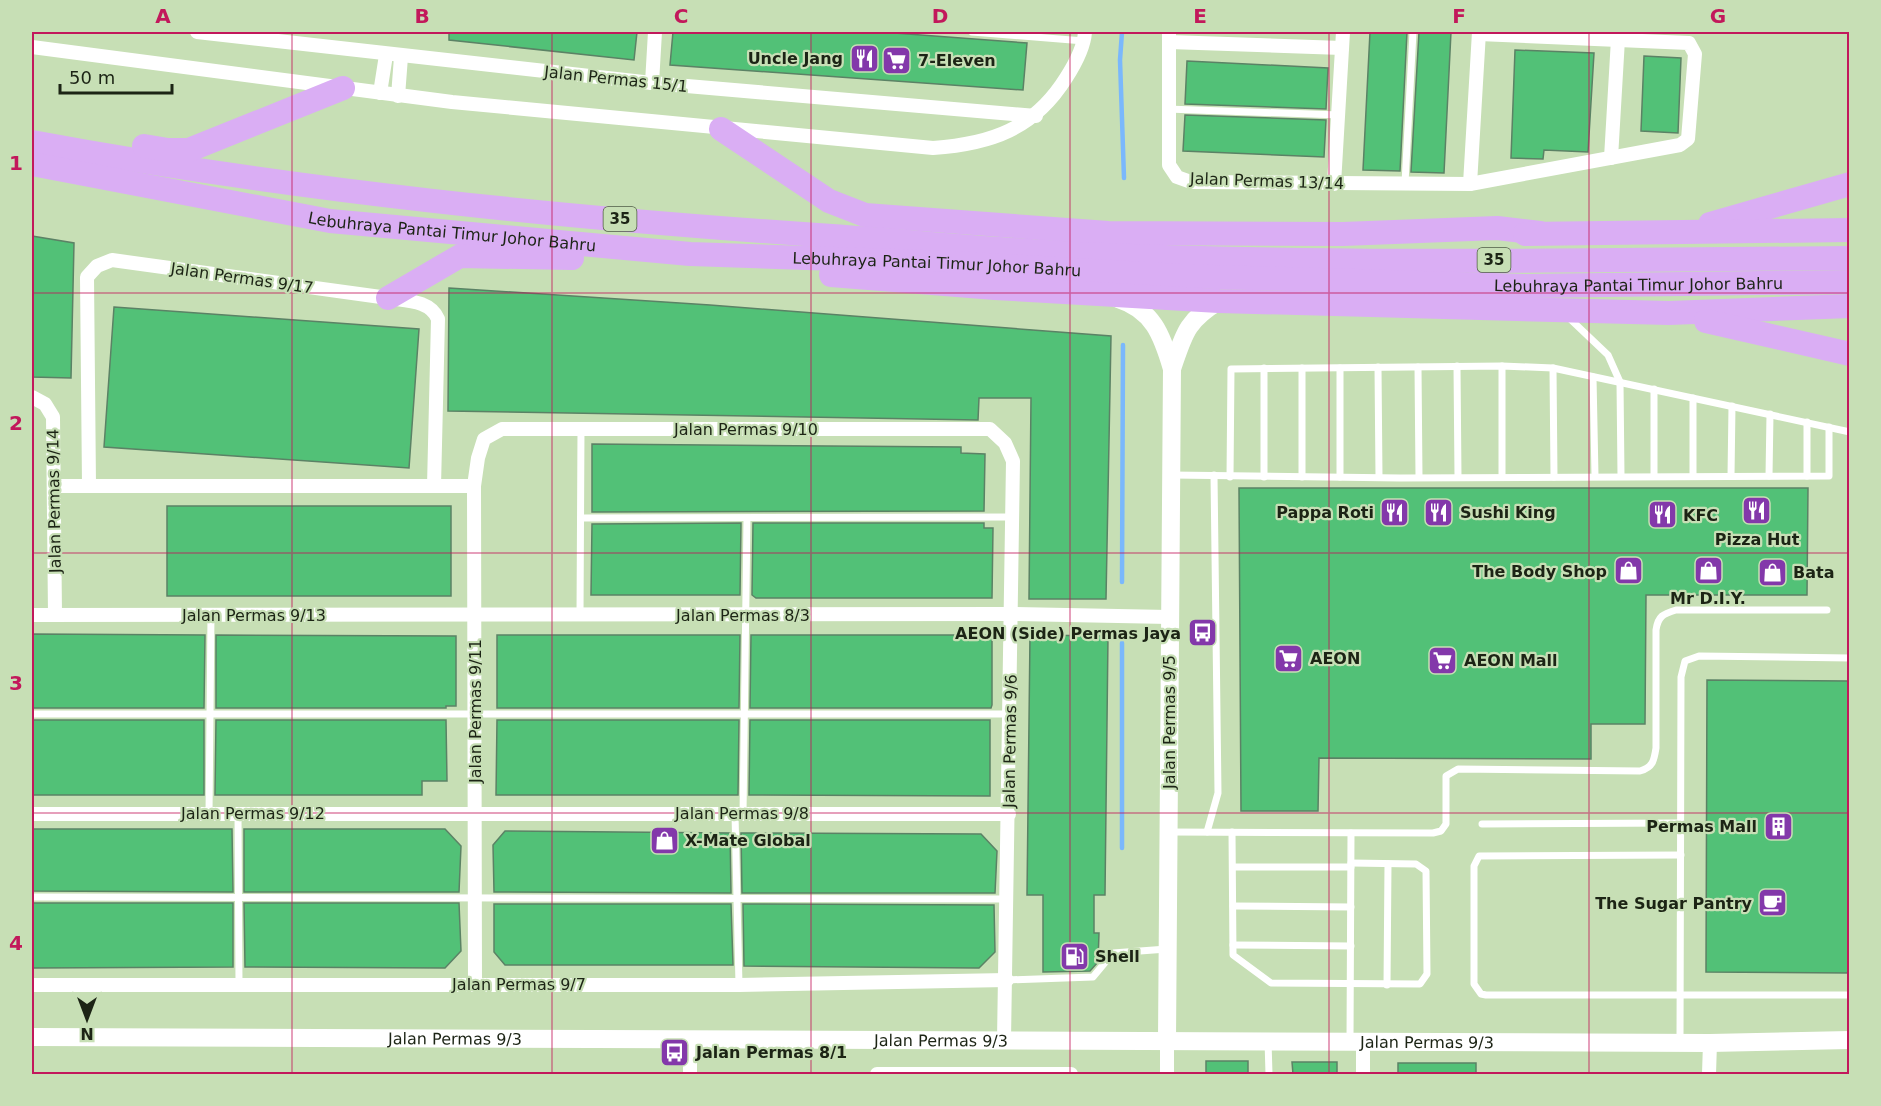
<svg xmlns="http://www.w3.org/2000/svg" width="1881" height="1106" viewBox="0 0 1881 1106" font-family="'DejaVu Sans',sans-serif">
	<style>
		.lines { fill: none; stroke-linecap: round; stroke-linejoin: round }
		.stream { stroke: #7ab8fc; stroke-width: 4.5 }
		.building { fill: #52c177; stroke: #5b8265; stroke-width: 1.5 }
		.service { stroke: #fff; stroke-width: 7 }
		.minor { stroke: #fff; stroke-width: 14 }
		.tertiary { stroke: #fff; stroke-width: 18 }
		.trunk { stroke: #daaef4; stroke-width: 24 }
		.grid { fill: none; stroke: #c2185b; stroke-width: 1.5; stroke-opacity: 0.55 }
		.labels { text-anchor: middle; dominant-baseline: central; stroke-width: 4.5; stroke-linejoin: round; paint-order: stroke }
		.shield { fill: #c7dfb5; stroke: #4f5c45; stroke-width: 1.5 }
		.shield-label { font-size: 15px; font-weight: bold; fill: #1c2415 }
		.poi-label { font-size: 16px; font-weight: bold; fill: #1c2415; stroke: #c7dfb5; text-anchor: start }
		.street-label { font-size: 16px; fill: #1c2415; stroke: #c7dfb5 }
		.neatline { fill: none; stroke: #c2185b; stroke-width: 2 }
		.grid-label { font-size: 20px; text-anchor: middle; font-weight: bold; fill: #c2185b }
	</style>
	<rect width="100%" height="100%" fill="#c7dfb5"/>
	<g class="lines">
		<g class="stream">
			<path d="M1122,32L1120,60L1124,178"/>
			<path d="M1122,582L1123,345"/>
			<path d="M1122,848V643"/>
		</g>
	</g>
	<g class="building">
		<path d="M449,32H637L634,60L449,40Z"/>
		<path d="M673,32H881L1027,43L1023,90L670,65Z"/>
		<path d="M1370,32H1407L1400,171L1363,170Z"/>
		<path d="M1419,32H1451L1444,173L1411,172Z"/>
		<path d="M1515,50L1594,53L1588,152L1544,150L1543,159L1511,158Z"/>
		<path d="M1644,56L1681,58L1678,133L1641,131Z"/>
		<path d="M1187,61L1328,68L1326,109L1185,104Z"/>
		<path d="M1185,115L1326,120L1324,157L1183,151Z"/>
		<path d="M32,236L74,243L71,378L32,377Z"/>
		<path d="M449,288L710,305L1111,336L1106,599H1029L1031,398H979L978,420L448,411Z"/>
		<path d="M114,307L419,329L409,468L104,447Z"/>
		<path d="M592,444L961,447V453L985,454L984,511L592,512Z"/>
		<path d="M1239,488H1808L1807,595H1646L1645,724H1591V759L1319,758L1318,811H1241Z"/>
		<rect x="167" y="506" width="284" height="90"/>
		<path d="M741,523L740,595H591L592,524Z"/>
		<path d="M753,523H984V528H993L992,598H756L752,595Z"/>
		<path d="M32,634L205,635L204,708H32Z"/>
		<path d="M216,635L456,636V706H446V708H216Z"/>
		<path d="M497,635H740L739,708H497Z"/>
		<path d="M751,635H992V705L991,708H750Z"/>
		<path d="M1030,635L1108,636L1105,895H1094V933H1099L1098,962L1090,971L1043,972V895H1027Z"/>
		<path d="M1707,680L1850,681V973L1706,972Z"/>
		<rect x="32" y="720" width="172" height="75"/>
		<path d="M216,720H446L447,781H422V795H215Z"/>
		<path d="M497,720H739L738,795H496Z"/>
		<path d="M750,720H990V796L749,795Z"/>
		<path d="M32,829H232L233,892L32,891Z"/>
		<path d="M244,829H445L461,846L459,892H244Z"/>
		<path d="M505,831L730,833L731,893L494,892L493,845Z"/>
		<path d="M741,833L981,834L997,851L995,893H742Z"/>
		<path d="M32,903H233V967L32,968Z"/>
		<path d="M244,903H459L461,951L445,968L245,967Z"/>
		<path d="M494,904H731L733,965H505L494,952Z"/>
		<path d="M743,904L994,905L995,952L979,968L744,966Z"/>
		<rect x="1206" y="1061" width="42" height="13"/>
		<path d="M1292,1062H1337V1074H1293Z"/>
		<rect x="1398" y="1063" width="78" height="11"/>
	</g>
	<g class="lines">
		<g class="service">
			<path d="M972,32L1084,41"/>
			<path d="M1167,109L1339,115"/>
			<path d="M1405,183L1413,32"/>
			<path d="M1568,317L1608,355L1620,382L1621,476"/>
			<path d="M1457,366L1458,477"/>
			<path d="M1502,366V477"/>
			<path d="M1378,367L1379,477"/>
			<path d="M1418,367L1419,477"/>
			<path d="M1264,368V477"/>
			<path d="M1340,368V477"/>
			<path d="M1553,368L1554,477"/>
			<path d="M1593,377L1595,476"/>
			<path d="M1693,398V476"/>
			<path d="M1807,422V476"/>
			<path d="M1172,475L1400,478L1829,476V427"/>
			<path d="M1654,476V389"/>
			<path d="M1731,476L1732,406"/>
			<path d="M1769,476L1770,414"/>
			<path d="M1230,477L1231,369L1502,366L1553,368L1850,432"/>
			<path d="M1302,477V368"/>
			<path d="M581,518L1012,517"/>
			<path d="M580,615L581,429"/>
			<path d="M32,714H1010"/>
			<path d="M209,814L211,615"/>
			<path d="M238,814L239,984"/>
			<path d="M735,814L739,985"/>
			<path d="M743,814L747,518"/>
			<path d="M1482,824L1681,823"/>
			<path d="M1171,832L1433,833L1441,831L1446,824V776L1458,769L1640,771C1653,767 1654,761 1656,748V630C1658,616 1663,614 1676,610H1827"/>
			<path d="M1207,832L1218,793L1214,475"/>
			<path d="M1232,832L1233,955L1271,983L1420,984L1427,974L1426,871L1416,864L1351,863"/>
			<path d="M1681,855L1479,856L1474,866V984L1481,994L1486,995H1850"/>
			<path d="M1233,867H1351"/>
			<path d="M32,897L1007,899"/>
			<path d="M1233,906L1351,907"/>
			<path d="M1233,945L1351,946"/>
			<path d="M1007,980L1093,977L1113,953L1167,949"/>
			<path d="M1387,985L1388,864"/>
			<path d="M1350,1040L1351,833"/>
			<path d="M1268,1041L1269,1074"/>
			<path d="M1680,1041L1681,677L1685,661L1699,656L1850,658"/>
		</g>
		<g class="minor">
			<path d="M197,32L652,83L1036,116"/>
			<path d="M1169,32V165L1177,177L1191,182L1470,184L1680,145L1688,139L1695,54L1689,43L1479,34"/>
			<path d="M1169,42L1342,48"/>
			<path d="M32,47L452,102L933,148C991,144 1034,129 1066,78C1075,64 1084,48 1085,32"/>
			<path d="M652,83L655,32"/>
			<path d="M380,93L386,55"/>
			<path d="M398,96L401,57"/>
			<path d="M1611,158L1618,39"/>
			<path d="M1334,184L1343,32"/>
			<path d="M1470,184L1479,32"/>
			<path d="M32,397L45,404L53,417L55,615"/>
			<path d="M55,486H474"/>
			<path d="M89,486L87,277L97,266L112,260L388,298C406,301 430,300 438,319L434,486"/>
			<path d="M32,615L1011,614L1169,617"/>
			<path d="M32,814H1009"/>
			<path d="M475,984L474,486L478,458L484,439L502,429H990L1005,443L1013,461L1004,1040"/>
			<path d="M32,985H739L1007,980"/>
			<path d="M1167,1040V1074"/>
			<path d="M1363,1042V1074"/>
			<path d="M690,1074V1038"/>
			<path d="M877,1074H1071"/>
			<path d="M1709,1074L1710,1043"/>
		</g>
		<g class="tertiary">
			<path d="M1118,299C1153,310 1162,335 1172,369L1167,1040"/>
			<path d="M1172,369C1184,334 1186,321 1219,301"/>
			<path id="s1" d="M32,1037L1710,1043L1850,1040"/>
		</g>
		<g class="trunk">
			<path d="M721,129L829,201L865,215L1108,233L1343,234L1497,228L1540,233"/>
			<path d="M32,142C296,191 564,218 832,236C915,242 997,250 1079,254C1336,265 1593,260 1850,258"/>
			<path d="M144,146L168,150H189L343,88"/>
			<path id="s2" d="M32,164L330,221L690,254L954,263L1181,276L1527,286L1850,282"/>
			<path d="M1710,224L1850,184"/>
			<path d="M1525,234L1850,230"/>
			<path d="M831,275L995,288L1219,301L1669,313L1850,306"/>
			<path d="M388,298L460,256L572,258"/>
			<path d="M1706,321L1850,354"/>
		</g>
	</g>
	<path class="grid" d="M292,32V1074M552,32V1074M811,32V1074M1070,32V1074M1329,32V1074M1589,32V1074M32,293H1850M32,553H1850M32,813H1850"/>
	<defs>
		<symbol id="restaurant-square" viewBox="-11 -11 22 22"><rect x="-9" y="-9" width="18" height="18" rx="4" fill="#8338aa" stroke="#c7dfb5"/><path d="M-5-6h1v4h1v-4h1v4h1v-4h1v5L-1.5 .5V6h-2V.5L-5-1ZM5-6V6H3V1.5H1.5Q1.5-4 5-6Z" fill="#fff"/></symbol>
		<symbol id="supermarket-square" viewBox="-11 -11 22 22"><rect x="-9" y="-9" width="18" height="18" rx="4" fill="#8338aa" stroke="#c7dfb5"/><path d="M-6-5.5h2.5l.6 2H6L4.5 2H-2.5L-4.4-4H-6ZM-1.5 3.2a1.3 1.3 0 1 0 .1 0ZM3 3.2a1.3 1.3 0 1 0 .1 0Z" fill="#fff"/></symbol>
		<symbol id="shop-square" viewBox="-11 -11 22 22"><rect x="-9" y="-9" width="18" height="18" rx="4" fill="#8338aa" stroke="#c7dfb5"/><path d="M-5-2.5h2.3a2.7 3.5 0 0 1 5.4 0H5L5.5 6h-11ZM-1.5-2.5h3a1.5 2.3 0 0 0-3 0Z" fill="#fff"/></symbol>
		<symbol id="bus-square" viewBox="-11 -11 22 22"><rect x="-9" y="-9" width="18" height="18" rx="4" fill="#8338aa" stroke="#c7dfb5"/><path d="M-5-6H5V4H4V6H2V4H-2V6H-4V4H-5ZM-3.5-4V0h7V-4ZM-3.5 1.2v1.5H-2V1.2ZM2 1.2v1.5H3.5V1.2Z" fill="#fff"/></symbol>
		<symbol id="building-square" viewBox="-11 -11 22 22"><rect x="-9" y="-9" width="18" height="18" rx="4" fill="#8338aa" stroke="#c7dfb5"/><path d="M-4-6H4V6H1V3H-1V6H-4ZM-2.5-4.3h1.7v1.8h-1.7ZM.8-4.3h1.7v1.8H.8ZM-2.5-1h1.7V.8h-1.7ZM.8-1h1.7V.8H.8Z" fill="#fff"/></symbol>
		<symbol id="cafe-square" viewBox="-11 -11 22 22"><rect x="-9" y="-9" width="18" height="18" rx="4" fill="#8338aa" stroke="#c7dfb5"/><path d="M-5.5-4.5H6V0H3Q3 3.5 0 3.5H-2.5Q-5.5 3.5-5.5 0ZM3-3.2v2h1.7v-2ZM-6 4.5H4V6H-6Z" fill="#fff"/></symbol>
		<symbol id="fuel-square" viewBox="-11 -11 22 22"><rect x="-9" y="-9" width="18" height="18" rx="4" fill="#8338aa" stroke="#c7dfb5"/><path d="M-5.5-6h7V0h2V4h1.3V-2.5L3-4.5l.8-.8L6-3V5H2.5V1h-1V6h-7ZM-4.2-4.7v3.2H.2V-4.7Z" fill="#fff"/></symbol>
	</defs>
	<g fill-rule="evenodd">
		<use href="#restaurant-square" x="848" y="42" width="33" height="33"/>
		<use href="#supermarket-square" x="880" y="44" width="33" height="33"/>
		<use href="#restaurant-square" x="1740" y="494" width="33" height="33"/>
		<use href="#restaurant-square" x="1378" y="496" width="33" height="33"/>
		<use href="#restaurant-square" x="1422" y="496" width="33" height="33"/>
		<use href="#restaurant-square" x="1646" y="498" width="33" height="33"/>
		<use href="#shop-square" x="1692" y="554" width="33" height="33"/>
		<use href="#shop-square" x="1612" y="554" width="33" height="33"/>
		<use href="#shop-square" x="1756" y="556" width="33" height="33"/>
		<use href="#bus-square" x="1186" y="616" width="33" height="33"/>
		<use href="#supermarket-square" x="1272" y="642" width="33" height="33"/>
		<use href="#supermarket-square" x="1426" y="644" width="33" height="33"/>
		<use href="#building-square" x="1762" y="810" width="33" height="33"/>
		<use href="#shop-square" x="648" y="824" width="33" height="33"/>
		<use href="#cafe-square" x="1756" y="886" width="33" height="33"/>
		<use href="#fuel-square" x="1058" y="940" width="33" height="33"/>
		<use href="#bus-square" x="658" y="1036" width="33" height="33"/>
	</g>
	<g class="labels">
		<g class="shield">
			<rect x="603.5" y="207" width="33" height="24" rx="4.5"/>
			<rect x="1477.5" y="248" width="33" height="24" rx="4.5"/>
		</g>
		<g class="shield-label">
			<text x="620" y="219">35</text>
			<text x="1494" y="260">35</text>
		</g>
		<g class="poi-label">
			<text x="843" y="58" text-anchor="end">Uncle Jang</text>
			<text x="918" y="60">7-Eleven</text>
			<text x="1374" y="512" text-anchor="end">Pappa Roti</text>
			<text x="1460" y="512">Sushi King</text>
			<text x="1683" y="515">KFC</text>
			<text x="1757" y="539" text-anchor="middle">Pizza Hut</text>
			<text x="1607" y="571" text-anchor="end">The Body Shop</text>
			<text x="1793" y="572">Bata</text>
			<text x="1708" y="598" text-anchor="middle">Mr D.I.Y.</text>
			<text x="1181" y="633" text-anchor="end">AEON (Side) Permas Jaya</text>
			<text x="1310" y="658">AEON</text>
			<text x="1464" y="660">AEON Mall</text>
			<text x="1757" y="826" text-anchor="end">Permas Mall</text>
			<text x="685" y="840">X-Mate Global</text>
			<text x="1752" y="903" text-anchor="end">The Sugar Pantry</text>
			<text x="1095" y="956">Shell</text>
			<text x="696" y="1052">Jalan Permas 8/1</text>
		</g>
		<g class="street-label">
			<text transform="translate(616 79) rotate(6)">Jalan Permas 15/1</text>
			<text transform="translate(1267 181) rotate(2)">Jalan Permas 13/14</text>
			<text stroke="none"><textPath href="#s2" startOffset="426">Lebuhraya Pantai Timur Johor Bahru</textPath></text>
			<text stroke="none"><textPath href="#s2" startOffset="912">Lebuhraya Pantai Timur Johor Bahru</textPath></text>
			<text transform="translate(242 278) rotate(8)">Jalan Permas 9/17</text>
			<text stroke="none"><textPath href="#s2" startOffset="1614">Lebuhraya Pantai Timur Johor Bahru</textPath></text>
			<text x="746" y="429">Jalan Permas 9/10</text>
			<text transform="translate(54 501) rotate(-91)">Jalan Permas 9/14</text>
			<text x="254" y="615">Jalan Permas 9/13</text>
			<text x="743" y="615">Jalan Permas 8/3</text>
			<text transform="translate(475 711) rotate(-90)">Jalan Permas 9/11</text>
			<text transform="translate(1169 722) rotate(-90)">Jalan Permas 9/5</text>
			<text transform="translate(1010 741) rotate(-89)">Jalan Permas 9/6</text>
			<text x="253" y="813">Jalan Permas 9/12</text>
			<text x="742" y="813">Jalan Permas 9/8</text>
			<text x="519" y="984">Jalan Permas 9/7</text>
			<text stroke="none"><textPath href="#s1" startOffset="423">Jalan Permas 9/3</textPath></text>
			<text stroke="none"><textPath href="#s1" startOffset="909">Jalan Permas 9/3</textPath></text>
			<text stroke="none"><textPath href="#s1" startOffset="1395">Jalan Permas 9/3</textPath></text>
		</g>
	</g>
	<rect width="1881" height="1106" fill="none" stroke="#c7dfb5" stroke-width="66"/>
	<g transform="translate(87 1019) rotate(180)" stroke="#c7dfb5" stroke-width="4.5" paint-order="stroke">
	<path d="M0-4.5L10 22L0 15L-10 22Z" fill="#1c2415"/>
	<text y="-9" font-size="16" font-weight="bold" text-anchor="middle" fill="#1c2415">N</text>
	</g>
	<path d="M60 84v9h112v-9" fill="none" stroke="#1c2415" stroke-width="3"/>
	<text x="69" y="84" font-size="18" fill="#1c2415" stroke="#c7dfb5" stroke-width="4.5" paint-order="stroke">50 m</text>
	<rect x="33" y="33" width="1815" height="1040" class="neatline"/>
	<g class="grid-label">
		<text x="163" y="23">A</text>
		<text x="422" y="23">B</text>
		<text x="681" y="23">C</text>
		<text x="940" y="23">D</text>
		<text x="1200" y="23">E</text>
		<text x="1459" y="23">F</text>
		<text x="1718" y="23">G</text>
		<text x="16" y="170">1</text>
		<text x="16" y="430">2</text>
		<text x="16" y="690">3</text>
		<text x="16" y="950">4</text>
	</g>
</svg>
